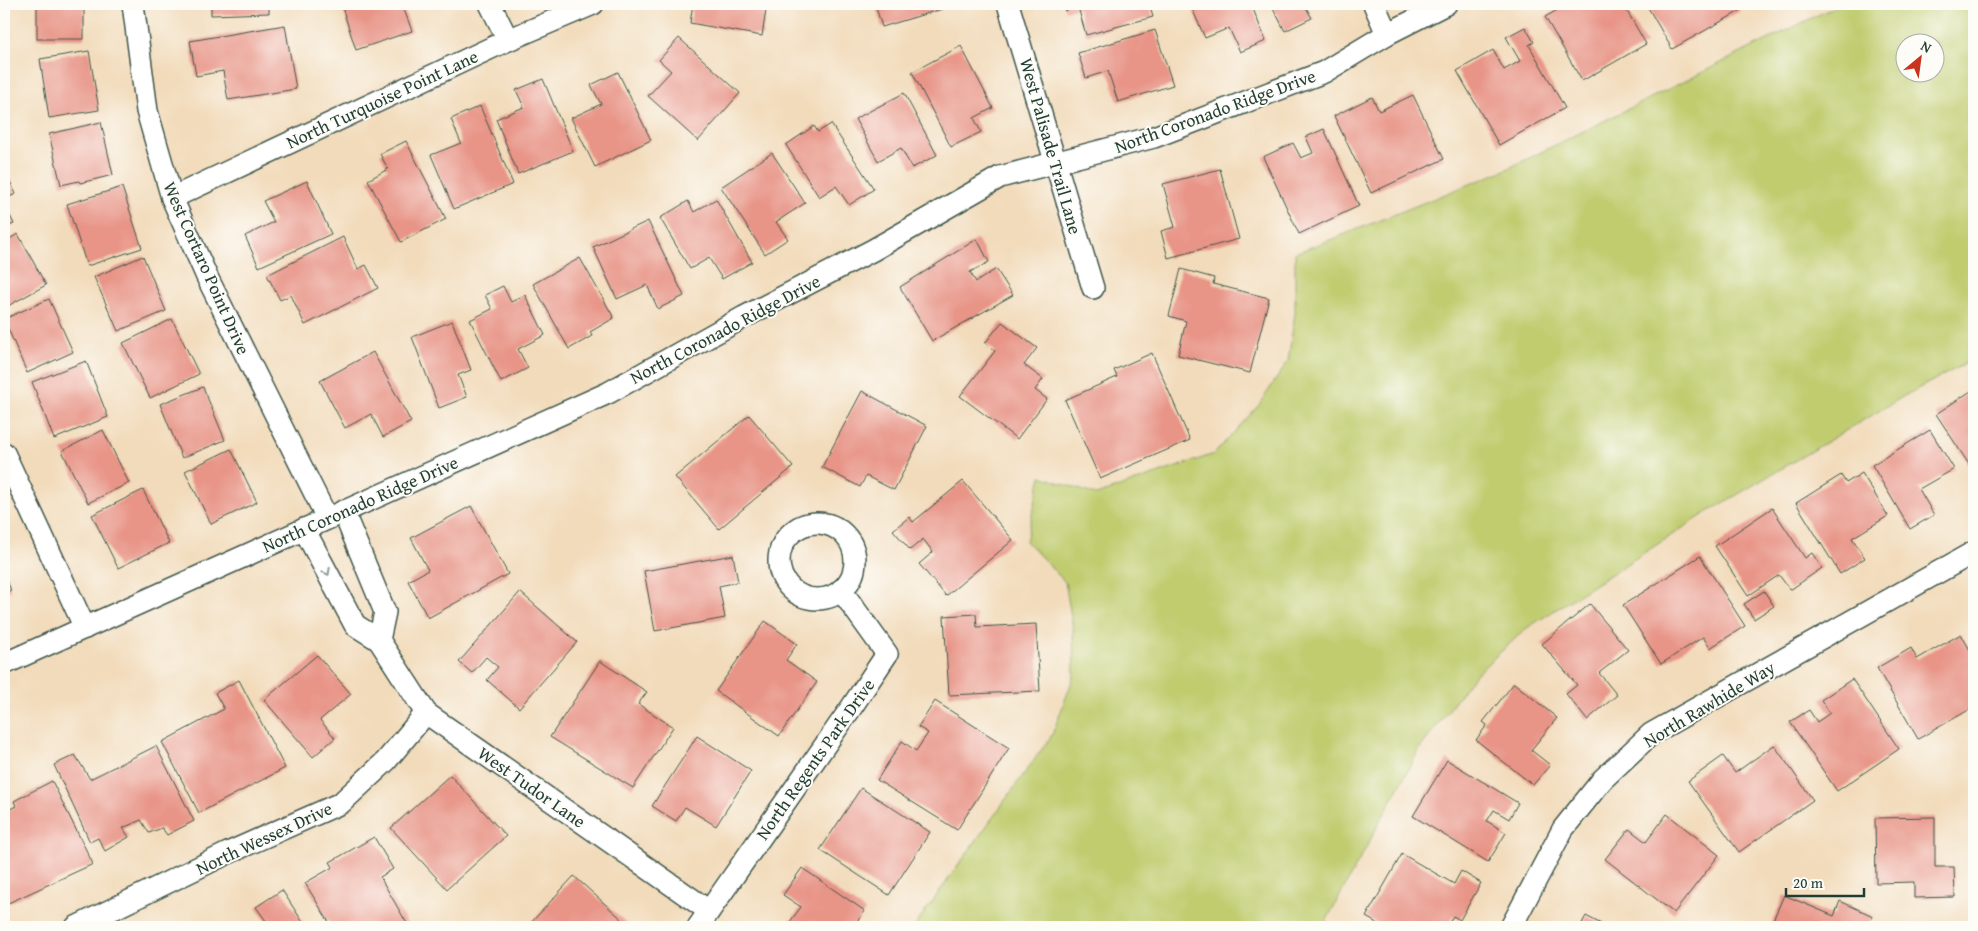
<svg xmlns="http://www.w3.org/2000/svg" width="1978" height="931" viewBox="0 0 1978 931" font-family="'Gentium Book Plus',serif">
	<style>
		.green { fill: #c0cc6e; stroke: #708451; fill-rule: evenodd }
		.building { fill: #e89487 }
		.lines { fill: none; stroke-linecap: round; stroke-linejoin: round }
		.street-casing { stroke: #3f5548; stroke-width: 24 }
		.street { stroke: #fff; stroke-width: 21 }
		.oneway { stroke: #8f9e9a }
		.labels { text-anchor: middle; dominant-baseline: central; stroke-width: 4; stroke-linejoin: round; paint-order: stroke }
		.street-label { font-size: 18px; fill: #1f3d34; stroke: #fdfcf7 }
	</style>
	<rect width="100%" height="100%" fill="#fdfcf7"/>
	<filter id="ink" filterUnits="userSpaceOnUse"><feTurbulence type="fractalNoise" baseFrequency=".02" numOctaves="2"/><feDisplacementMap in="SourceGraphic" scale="10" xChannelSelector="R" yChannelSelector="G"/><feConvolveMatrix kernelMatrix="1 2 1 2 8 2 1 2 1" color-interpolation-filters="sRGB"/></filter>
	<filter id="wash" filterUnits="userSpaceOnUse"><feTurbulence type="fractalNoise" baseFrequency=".0096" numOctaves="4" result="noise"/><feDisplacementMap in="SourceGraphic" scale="20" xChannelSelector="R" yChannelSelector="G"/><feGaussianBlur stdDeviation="1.12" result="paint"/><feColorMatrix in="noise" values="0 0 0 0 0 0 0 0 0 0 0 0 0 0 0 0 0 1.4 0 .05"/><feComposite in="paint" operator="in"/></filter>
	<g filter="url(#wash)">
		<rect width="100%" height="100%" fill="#f2dbbb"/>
		<path class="green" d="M1840,4H1974V359L1906,395L1703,515L1527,628L1474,676L1419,750L1323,927H914L1052,735L1074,676L1073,628L1065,582L1026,541L1041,476L1096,495L1214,454L1259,405L1288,361L1295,313V253L1338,237L1505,170ZM1906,42H1936V72H1906Z"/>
		<g id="blocks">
			<g class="building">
				<rect x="37" y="4" width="47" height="35"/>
				<path d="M211,4H269V13L211,15Z"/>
				<path d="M341,4H402L412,31L356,50Z"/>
				<path d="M693,4H767L762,36L690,23Z"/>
				<path d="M875,4H941L942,9L882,27Z"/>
				<path d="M1063,4H1149L1153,17L1086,35L1078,7L1065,11Z"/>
				<path d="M1190,4H1251L1266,41L1240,52L1229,28L1205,38Z"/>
				<path d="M1271,4H1304L1312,18L1285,31Z"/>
				<path d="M1568,4H1623L1646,44L1582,81L1545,17Z"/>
				<path d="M1646,4H1736L1740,11L1672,49Z"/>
				<path d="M285,25L296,89L228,100L223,71L196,76L190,41Z"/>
				<path d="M1525,27L1534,42L1529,45L1565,108L1499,145L1457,71L1493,50L1504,70L1520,61L1506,37Z"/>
				<path d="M1155,30L1173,85L1118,102L1108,71L1086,78L1078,53Z"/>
				<path d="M679,38L740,93L698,141L648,96L671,71L659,60Z"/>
				<path d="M961,46L993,108L974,118L981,132L951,147L912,72Z"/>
				<path d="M89,51L99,110L49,118L40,59Z"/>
				<path d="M618,72L651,140L595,167L571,118L601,104L591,85Z"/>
				<path d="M543,79L573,151L518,174L496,119L524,107L516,90Z"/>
				<path d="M904,93L937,155L912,168L901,148L878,161L855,119Z"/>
				<path d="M1413,95L1444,159L1371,193L1334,116L1372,97L1379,111Z"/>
				<path d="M480,106L513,184L454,209L431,155L461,143L451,119Z"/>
				<path d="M101,122L113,175L80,183L79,181L61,185L49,134Z"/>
				<path d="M831,124L874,189L849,205L836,186L819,197L786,145L814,126L818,132Z"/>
				<path d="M1324,129L1359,206L1299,234L1263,157L1293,143L1301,158L1313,153L1306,137Z"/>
				<path d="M406,141L446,219L401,242L368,180L388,169L380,154Z"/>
				<path d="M772,153L805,203L776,222L788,239L765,254L721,187Z"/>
				<path d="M4,169L16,194L4,199Z"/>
				<path d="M1220,169L1239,239L1168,258L1161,231L1175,227L1163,184Z"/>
				<path d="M307,181L331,234L259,267L245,236L274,222L263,201Z"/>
				<path d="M122,187L142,248L87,266L67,204Z"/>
				<path d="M716,199L752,262L722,279L709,258L690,269L660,218L688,201L694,212Z"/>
				<path d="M4,203L14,224L4,228Z"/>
				<path d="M648,221L684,296L658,309L647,285L617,299L593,247Z"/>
				<path d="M18,234L46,285L4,308V242Z"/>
				<path d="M343,237L358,269L366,265L378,288L305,325L291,295L280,300L267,275Z"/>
				<path d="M977,239L989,262L970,272L976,282L996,269L1013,295L932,341L900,287Z"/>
				<path d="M143,256L166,311L118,331L94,277Z"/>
				<path d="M580,258L614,318L590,332L592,336L569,349L533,284Z"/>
				<path d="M1181,269L1214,278L1213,284L1269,298L1250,373L1178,355L1186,321L1169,316Z"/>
				<path d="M503,286L511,302L525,295L545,335L518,349L528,368L501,382L470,320L492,309L485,295Z"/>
				<path d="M49,299L73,352L27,373L4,319Z"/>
				<path d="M172,319L199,374L150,398L123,343Z"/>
				<path d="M452,321L471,370L458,375L467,397L439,408L412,337Z"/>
				<path d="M1002,322L1037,348L1024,365L1043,379L1035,390L1047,399L1017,439L960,396L995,351L985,343Z"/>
				<path d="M373,352L411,422L383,437L371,414L345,428L320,381Z"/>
				<path d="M1152,353L1190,440L1100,479L1065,400L1117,377L1114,370Z"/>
				<path d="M86,361L108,417L54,439L32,382Z"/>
				<path d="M203,387L225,440L182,458L160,404Z"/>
				<path d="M1974,389V472L1936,414Z"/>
				<path d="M862,391L927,426L894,490L866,476L860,487L822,467Z"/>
				<path d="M749,415L793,467L719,529L675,477Z"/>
				<path d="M103,430L129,483L88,503L62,451Z"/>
				<path d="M1930,430L1954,469L1919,489L1934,515L1910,529L1872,465Z"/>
				<path d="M231,449L257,502L211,524L185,471Z"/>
				<path d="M1862,473L1888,516L1852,538L1865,558L1840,574L1796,503L1841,475L1846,483Z"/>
				<path d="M963,481L1013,540L946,596L919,564L933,552L923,539L910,550L893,530L909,517L913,522Z"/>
				<path d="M143,490L169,543L118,568L92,515Z"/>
				<path d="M471,506L508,574L428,618L408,581L428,570L411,538Z"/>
				<path d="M1772,508L1805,558L1812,553L1822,568L1790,590L1779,575L1748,596L1715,546Z"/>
				<path d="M733,555L738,582L719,586L725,618L655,631L644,571Z"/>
				<path d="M1700,556L1745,626L1710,648L1703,637L1661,664L1623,605Z"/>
				<path d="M4,574L11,590L4,593Z"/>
				<path d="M1764,591L1774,606L1754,619L1744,604Z"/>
				<path d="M520,592L577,642L519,708L487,680L498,667L486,657L472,673L459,662Z"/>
				<path d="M1590,604L1628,650L1599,673L1617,695L1587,720L1566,694L1577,685L1542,644Z"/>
				<path d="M976,614L977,627L1036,624L1040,691L949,695L944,616Z"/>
				<path d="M765,621L797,644L786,660L817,682L779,736L716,691Z"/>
				<path d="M1961,634L1974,657V707L1918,739L1877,668L1911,648L1917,659Z"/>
				<path d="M317,655L351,694L320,720L335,738L313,757L264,700Z"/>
				<path d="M600,661L647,692L638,704L673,727L633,788L550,737Z"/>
				<path d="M1852,679L1899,749L1837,791L1790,722L1809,710L1817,722L1830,713L1821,700Z"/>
				<path d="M239,680L285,768L199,813L162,742L224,709L215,693Z"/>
				<path d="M1514,683L1557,718L1531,750L1550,765L1533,785L1476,740L1487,725L1483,722Z"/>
				<path d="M935,701L1009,748L957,830L877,780L902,741L916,751L928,733L918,727Z"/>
				<path d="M697,736L751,771L716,826L685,807L676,821L652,806Z"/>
				<path d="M1774,745L1813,800L1739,852L1688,781L1723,756L1735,773Z"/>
				<path d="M156,746L194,821L167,835L162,828L149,833L141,820L123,828L129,837L105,851L98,838L90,842L54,765L75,755L90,779Z"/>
				<path d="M1447,760L1518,803L1509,819L1494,810L1487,821L1506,833L1488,862L1413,816Z"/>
				<path d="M450,775L506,836L447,889L391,828Z"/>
				<path d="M52,781L93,864L4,905V812L16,806L14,801Z"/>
				<path d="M861,788L930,832L889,895L820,850Z"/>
				<path d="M1667,814L1719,855L1674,913L1605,859L1629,829L1646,842Z"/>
				<path d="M1935,817V867H1954L1955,897L1914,898V882L1876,883L1875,818Z"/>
				<path d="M374,837L393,869L380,877L409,927H332L305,883L333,867L330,862Z"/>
				<path d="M1402,854L1454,884L1461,871L1481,883L1460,920L1453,916L1447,927H1384L1366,917Z"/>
				<path d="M802,868L865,911L853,927H786L801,907L783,895Z"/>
				<path d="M574,876L626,923L622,927H527Z"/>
				<path d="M282,890L306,927H256L266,921L256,907Z"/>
				<path d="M1784,895L1834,916L1840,901L1873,916L1868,927H1770Z"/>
				<path d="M1586,916L1607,927H1580Z"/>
			</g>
		</g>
	</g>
	<g filter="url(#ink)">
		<use href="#blocks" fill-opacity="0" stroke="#3f5548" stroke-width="1"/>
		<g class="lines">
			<defs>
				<g id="street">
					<path d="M133,4L147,111L172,198L207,277L327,518"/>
					<path d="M490,4L508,40"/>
					<path d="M1008,4L1093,288"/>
					<path d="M1374,4L1387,34"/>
					<path d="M172,198L508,40L593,4"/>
					<path d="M4,453L85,628"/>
					<circle cx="817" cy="561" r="38"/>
					<path d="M304,529L355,625L379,640L385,612L343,511"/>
					<path d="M379,640L426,713L709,911"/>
					<path d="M4,664L608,393L744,317L873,250L1000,177L1154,137L1324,72L1387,34L1446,4"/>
					<path d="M76,927L228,853L341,803L386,761L426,713"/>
					<path d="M698,927L851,708L887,654L841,590"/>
					<path d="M1511,927L1563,829L1603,779L1651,734L1974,552"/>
				</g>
			</defs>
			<use href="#street" class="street-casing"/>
			<use href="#street" class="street"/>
		</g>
		<defs><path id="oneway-chevron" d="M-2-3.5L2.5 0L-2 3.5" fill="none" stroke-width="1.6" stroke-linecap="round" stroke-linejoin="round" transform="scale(1.25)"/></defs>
		<use class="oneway" href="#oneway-chevron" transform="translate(327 572) rotate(62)"/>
	</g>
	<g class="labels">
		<g class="street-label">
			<text transform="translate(382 99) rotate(-25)">North Turquoise Point Lane</text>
			<text transform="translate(1215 111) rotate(-20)">North Coronado Ridge Drive</text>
			<text transform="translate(1051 146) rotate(74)">West Palisade Trail Lane</text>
			<text transform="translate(207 268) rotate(66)">West Cortaro Point Drive</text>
			<text transform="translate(725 329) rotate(-28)">North Coronado Ridge Drive</text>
			<text transform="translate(360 504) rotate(-24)">North Coronado Ridge Drive</text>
			<text transform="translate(1709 704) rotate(-31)">North Rawhide Way</text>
			<text transform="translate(815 759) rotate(-55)">North Regents Park Drive</text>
			<text transform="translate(532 787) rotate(35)">West Tudor Lane</text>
			<text transform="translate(264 838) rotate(-25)">North Wessex Drive</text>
		</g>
	</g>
	<rect width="1978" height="931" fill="none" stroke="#fdfcf7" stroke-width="20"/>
	<g transform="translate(1920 58) rotate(29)"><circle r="24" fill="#fdfcf7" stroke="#a4b0a9"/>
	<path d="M0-4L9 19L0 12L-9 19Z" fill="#c8321e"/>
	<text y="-8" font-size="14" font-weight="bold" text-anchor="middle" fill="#1f3d34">N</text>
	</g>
	<path d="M1786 888v8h78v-8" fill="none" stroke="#1f3d34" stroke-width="2.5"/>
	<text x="1793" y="888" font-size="15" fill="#1f3d34" stroke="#fdfcf7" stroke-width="4" paint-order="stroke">20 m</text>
</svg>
